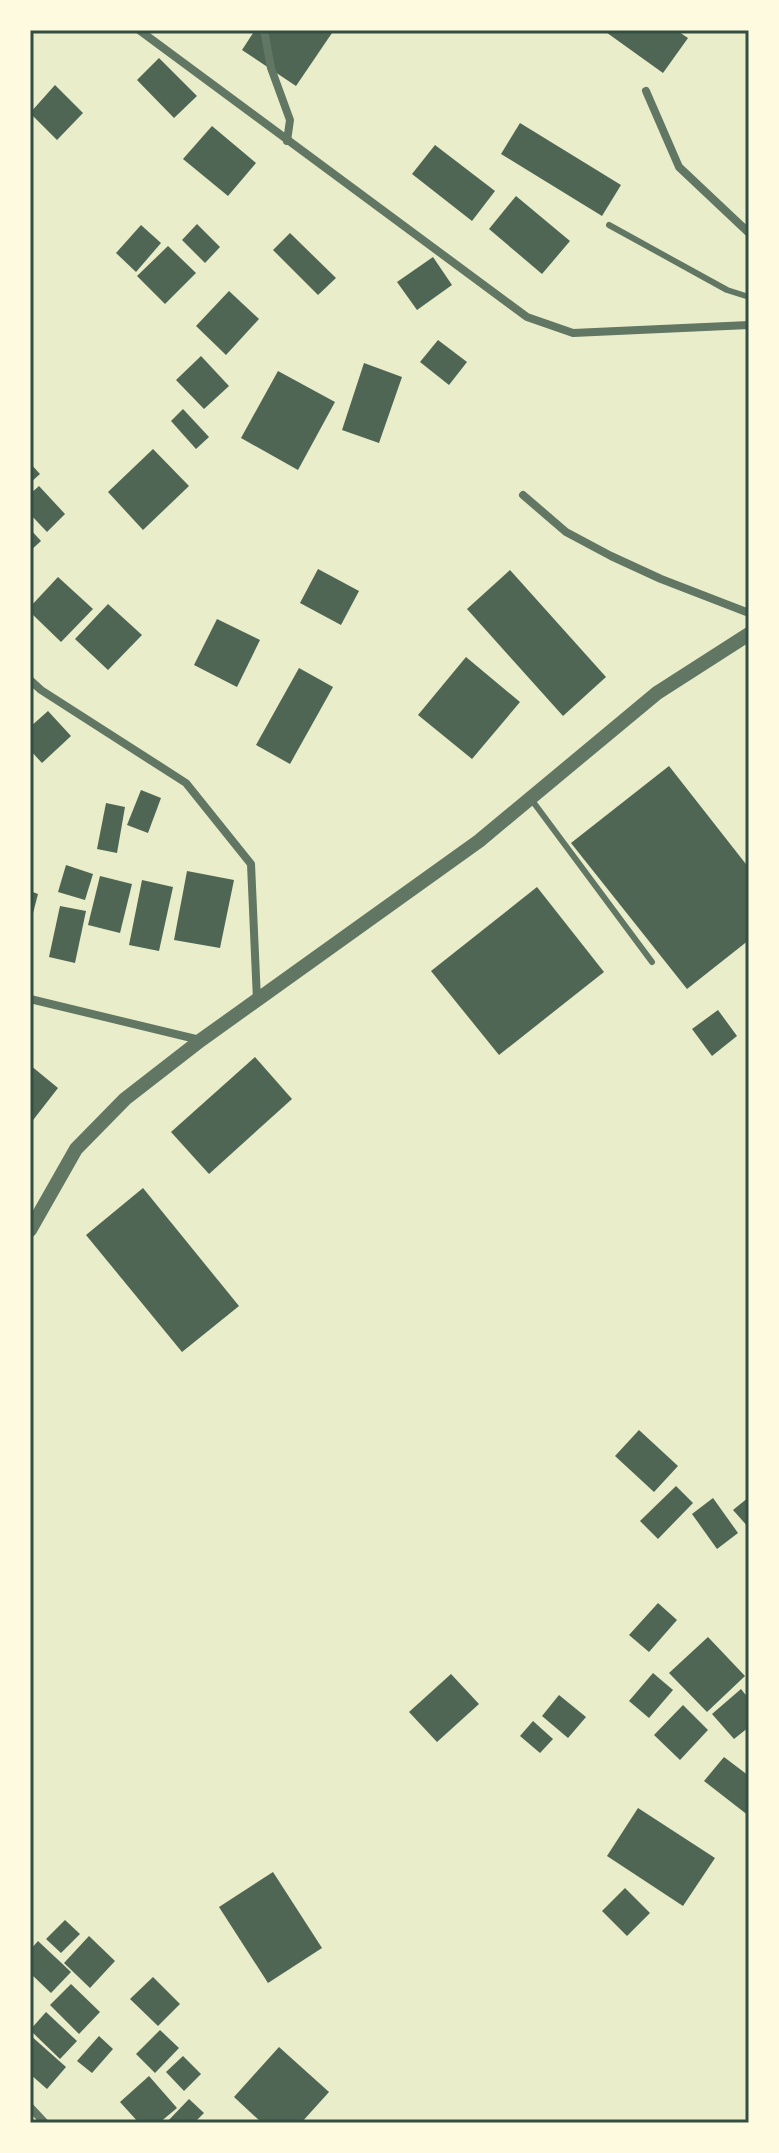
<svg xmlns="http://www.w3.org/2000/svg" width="779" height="2153" viewBox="0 0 779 2153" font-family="'Public Sans',sans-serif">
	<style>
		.building { fill: #4f6655 }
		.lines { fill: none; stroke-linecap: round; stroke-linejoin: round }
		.service { stroke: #617663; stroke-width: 6 }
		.minor { stroke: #617663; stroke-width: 8 }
		.tertiary { stroke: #617663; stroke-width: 14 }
		.neatline { fill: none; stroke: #344e41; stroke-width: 3 }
	</style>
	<rect width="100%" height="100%" fill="#e9edc9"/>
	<g class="building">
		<path d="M255,30H334L296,86L242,50Z"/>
		<path d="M603,30H676L688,38L663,73Z"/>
		<path d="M159,58L197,96L174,118L137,80Z"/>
		<path d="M55,85L83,113L57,140L30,113Z"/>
		<path d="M520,123L621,185L602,216L501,154Z"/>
		<path d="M212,126L256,163L228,196L183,159Z"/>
		<path d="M435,145L495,191L472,221L412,174Z"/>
		<path d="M516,196L570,241L542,274L489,229Z"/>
		<path d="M197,224L220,247L205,263L182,240Z"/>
		<path d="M141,225L161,243L136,272L116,253Z"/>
		<path d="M290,233L336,278L318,295L273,250Z"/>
		<path d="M168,246L196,273L165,304L137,276Z"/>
		<path d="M433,257L452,285L417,310L397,282Z"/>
		<path d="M229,291L259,319L226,355L196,326Z"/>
		<path d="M438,340L467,362L449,385L420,362Z"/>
		<path d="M201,356L229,386L204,409L176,380Z"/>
		<path d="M364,363L402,377L379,443L342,430Z"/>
		<path d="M278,371L335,402L298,470L241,438Z"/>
		<path d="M183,409L209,437L196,449L171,421Z"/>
		<path d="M153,449L189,486L143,530L108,492Z"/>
		<path d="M30,463L40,474L30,483Z"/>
		<path d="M39,486L65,514L47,532L30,514V494Z"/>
		<path d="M30,529L41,541L30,551Z"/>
		<path d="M318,569L359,591L341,625L300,603Z"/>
		<path d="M510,570L606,677L563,716L467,609Z"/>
		<path d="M58,577L93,609L61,642L30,612V607Z"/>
		<path d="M108,604L142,635L108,670L75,639Z"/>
		<path d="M217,619L260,640L237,687L194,665Z"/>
		<path d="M466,657L520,702L472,759L418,715Z"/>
		<path d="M299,668L333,687L290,764L256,745Z"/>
		<path d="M48,711L71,736L42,763L30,750V727Z"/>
		<path d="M669,766L749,868V940L687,989L571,843Z"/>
		<path d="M141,790L161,798L148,833L127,825Z"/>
		<path d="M106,803L125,807L117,853L97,849Z"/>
		<path d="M66,865L93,874L85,900L58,892Z"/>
		<path d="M187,871L234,880L220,948L174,940Z"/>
		<path d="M100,876L132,884L120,933L88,925Z"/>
		<path d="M142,880L173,887L159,951L129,945Z"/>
		<path d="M537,887L604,972L499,1055L431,971Z"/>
		<path d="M30,891L38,894L31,921H30Z"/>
		<path d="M60,906L86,911L75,963L49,957Z"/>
		<path d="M718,1010L737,1036L712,1056L692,1029Z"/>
		<path d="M255,1057L292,1099L209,1174L171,1132Z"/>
		<path d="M30,1065L58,1088L30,1124Z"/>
		<path d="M143,1188L239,1306L182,1352L86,1235Z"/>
		<path d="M639,1430L678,1466L654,1492L615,1456Z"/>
		<path d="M676,1486L693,1503L658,1539L640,1521Z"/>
		<path d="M749,1497V1528L733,1510Z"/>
		<path d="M713,1498L738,1533L717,1549L692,1514Z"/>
		<path d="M658,1603L677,1620L649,1652L629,1635Z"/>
		<path d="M708,1637L745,1676L707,1712L669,1673Z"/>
		<path d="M653,1673L673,1690L649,1718L629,1701Z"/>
		<path d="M451,1674L479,1704L437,1742L409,1712Z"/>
		<path d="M741,1689L749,1699V1727L734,1739L712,1714Z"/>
		<path d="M559,1695L586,1717L568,1738L542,1716Z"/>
		<path d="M683,1705L708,1730L680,1760L654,1735Z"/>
		<path d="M533,1721L553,1739L540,1753L520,1736Z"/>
		<path d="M724,1757L749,1776V1816L704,1781Z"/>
		<path d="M638,1808L715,1858L683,1906L607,1856Z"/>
		<path d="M273,1872L322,1948L268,1983L219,1907Z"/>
		<path d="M625,1888L650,1913L627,1936L602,1911Z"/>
		<path d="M65,1920L80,1934L61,1953L46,1939Z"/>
		<path d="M89,1936L115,1961L90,1988L64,1963Z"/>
		<path d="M38,1941L71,1972L51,1993L30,1973V1950Z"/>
		<path d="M153,1977L180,2004L158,2026L130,1999Z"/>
		<path d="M71,1984L100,2012L79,2034L50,2005Z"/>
		<path d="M46,2012L77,2041L60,2059L30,2030Z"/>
		<path d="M160,2030L179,2048L155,2073L136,2054Z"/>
		<path d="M30,2035L66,2067L47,2089L30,2074Z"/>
		<path d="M99,2036L113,2049L92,2073L77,2061Z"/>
		<path d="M279,2047L329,2092L301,2123H262L234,2097Z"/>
		<path d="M183,2056L201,2074L184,2091L166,2072Z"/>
		<path d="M149,2076L177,2108L159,2123H139L120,2102Z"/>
		<path d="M189,2099L204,2113L194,2123H166Z"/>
	</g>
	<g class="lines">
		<g class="service">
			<path d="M609,225L727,290L749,297"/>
			<path d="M531,799L652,962"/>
		</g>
		<g class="minor">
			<path d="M139,30L527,317L573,333L749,325"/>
			<path d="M264,30L271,68L290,120L287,141"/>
			<path d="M646,91L679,167L749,233"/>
			<path d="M523,495L566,532L611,556L661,579L749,613"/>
			<path d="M30,680L41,690L186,783L251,864L257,1000"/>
			<path d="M30,999L200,1040"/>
			<path d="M30,2107L45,2123"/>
		</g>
		<path class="tertiary" d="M30,1230L76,1149L125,1099L201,1040L479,841L657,693L749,634"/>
	</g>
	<rect width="779" height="2153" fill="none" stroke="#fefae0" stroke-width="64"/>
	<rect x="32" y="32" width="715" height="2089" class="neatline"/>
</svg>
